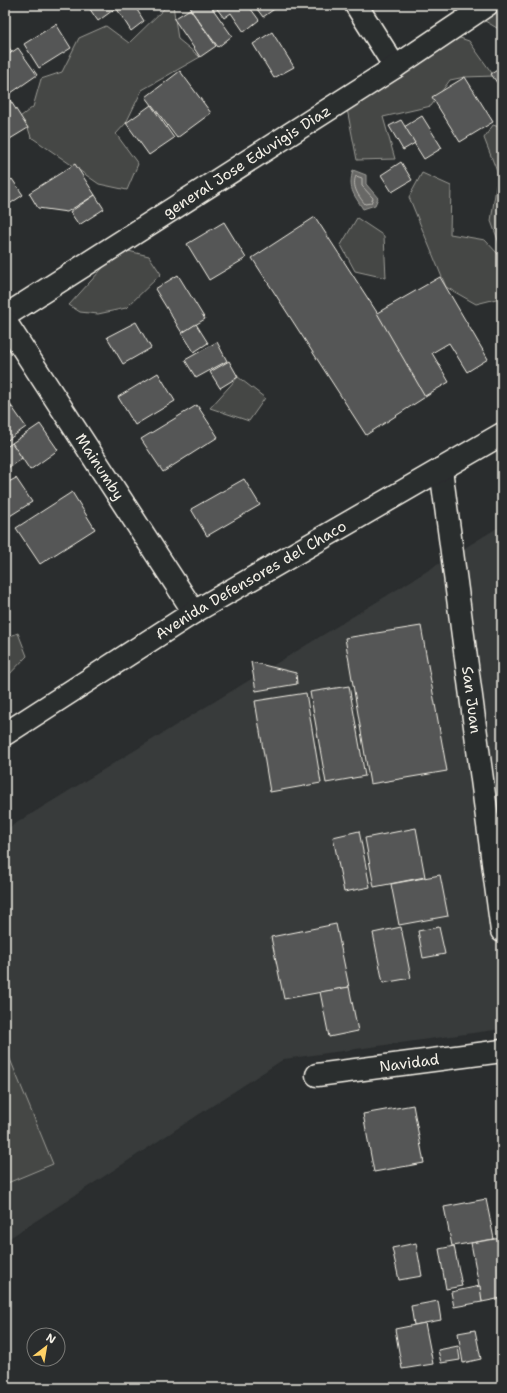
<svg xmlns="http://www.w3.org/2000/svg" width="507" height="1393" viewBox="0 0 507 1393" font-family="'Shantell Sans',sans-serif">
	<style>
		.built { fill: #373a3a }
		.green { fill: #444645; stroke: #9c9c96 }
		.water { fill: #676866; stroke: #9f9f9a }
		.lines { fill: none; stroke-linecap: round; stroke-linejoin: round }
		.shore { stroke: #bcbab4; stroke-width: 1 }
		.building { fill: #555756; stroke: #f4f1e8 }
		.minor-casing { stroke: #f4f1e8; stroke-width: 25 }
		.secondary-casing { stroke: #f4f1e8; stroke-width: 25 }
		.minor { stroke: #2a2d2e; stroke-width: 22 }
		.secondary { stroke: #2a2d2e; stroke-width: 22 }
		.labels { text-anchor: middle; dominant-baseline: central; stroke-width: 3; stroke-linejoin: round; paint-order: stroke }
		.street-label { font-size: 15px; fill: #f4f1e8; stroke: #2a2d2e }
	</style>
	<rect width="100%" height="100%" fill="#2a2d2e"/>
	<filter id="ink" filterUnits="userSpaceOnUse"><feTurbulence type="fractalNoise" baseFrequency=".025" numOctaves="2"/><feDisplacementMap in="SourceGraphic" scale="8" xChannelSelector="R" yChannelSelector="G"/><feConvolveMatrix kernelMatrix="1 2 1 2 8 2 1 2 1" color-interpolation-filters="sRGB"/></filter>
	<g filter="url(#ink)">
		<path class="built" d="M502,525V1029L284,1059L5,1241V830Z"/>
		<g class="green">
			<path d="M168,5H173L178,39L200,57L142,90L126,123L116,134L138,164L127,190L99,184L31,137L28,128L20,117L33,107L41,79L62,72L79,38L106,26L129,43Z"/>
			<path d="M486,5H502V31L480,18Z"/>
			<path d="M454,36L469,41L494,76L465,77L450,80L431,106L383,117L395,159L357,160L347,109Z"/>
			<path d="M493,125L502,128V251L491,221L498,174L484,138Z"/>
			<path d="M422,173L451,186L450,234L485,240L498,254L502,262V291L500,298L476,304L446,287L409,197Z"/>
			<path d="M357,218L384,236L386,278L355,271L341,245Z"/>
			<path d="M120,249L149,256L161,274L126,308L98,314L80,312L69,305Z"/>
			<path d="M238,377L265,398L249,421L210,408Z"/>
			<path d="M18,633L27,656L5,679V638Z"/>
			<path d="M5,1047L53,1164L5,1184Z"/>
		</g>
		<path class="water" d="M353,170L366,175V184L378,198L375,205L363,209C353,193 348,189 353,170Z"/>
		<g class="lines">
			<path class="shore" d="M356,176L362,178V186L373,198L371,203L365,204C359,197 351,186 356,176Z"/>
		</g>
		<g class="building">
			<path d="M87,5H114L116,8L98,21Z"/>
			<path d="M123,5H134L144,21L131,31L117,9Z"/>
			<path d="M195,5H210L232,36L218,47L190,9Z"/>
			<path d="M214,5H248L259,20L244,32L231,13L224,18Z"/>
			<path d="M254,5H280L263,17Z"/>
			<path d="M190,9L216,46L200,57L174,19Z"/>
			<path d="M56,24L71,48L39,68L24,44Z"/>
			<path d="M272,32L294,67L274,78L253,44Z"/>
			<path d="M5,42L12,52L5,57Z"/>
			<path d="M18,48L37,75L11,93L5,83V57Z"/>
			<path d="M502,67V90L491,74Z"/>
			<path d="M180,71L211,113L177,138L146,97Z"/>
			<path d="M465,77L493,122L460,142L432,97Z"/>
			<path d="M8,97L28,128L5,142V99Z"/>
			<path d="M151,105L174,138L149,155L126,123Z"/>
			<path d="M422,116L442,148L424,159L404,127Z"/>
			<path d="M401,120L415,143L403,150L389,126Z"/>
			<path d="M401,162L412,180L392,192L381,175Z"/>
			<path d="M75,164L95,195L67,212L38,208L29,193Z"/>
			<path d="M12,179L23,195L5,207V184Z"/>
			<path d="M95,195L104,209L79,225L70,212Z"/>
			<path d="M315,217L430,394L366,435L252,258Z"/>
			<path d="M224,222L246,258L209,280L187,244Z"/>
			<path d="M178,275L205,319L182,333L155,289Z"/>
			<path d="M440,277L488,359L467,372L449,343L432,353L449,382L425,396L377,313Z"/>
			<path d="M136,322L151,348L123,364L107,337Z"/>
			<path d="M196,324L208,343L194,352L182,333Z"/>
			<path d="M217,342L227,361L196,378L185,360Z"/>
			<path d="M229,361L238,377L220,388L210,372Z"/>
			<path d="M158,373L175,401L135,425L118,397Z"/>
			<path d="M5,397L12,407L5,411Z"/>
			<path d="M197,405L218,437L163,472L141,439Z"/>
			<path d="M12,407L26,427L5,442V412Z"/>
			<path d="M40,424L58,450L30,470L12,443Z"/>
			<path d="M12,443L22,458L5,470V448Z"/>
			<path d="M16,478L32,502L5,519V484Z"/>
			<path d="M244,479L260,505L207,536L191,509Z"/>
			<path d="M72,492L95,529L40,564L16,528Z"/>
			<path d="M421,626L447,771L370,784L345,638Z"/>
			<path d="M251,662L296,673L297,684L256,691Z"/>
			<path d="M349,686L365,776L326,783L310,692Z"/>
			<path d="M306,693L321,783L270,792L255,701Z"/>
			<path d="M416,828L425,877L374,887L365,838Z"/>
			<path d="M359,831L370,887L344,892L333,837Z"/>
			<path d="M440,875L448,916L399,925L391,884Z"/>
			<path d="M336,924L349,987L284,999L271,937Z"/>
			<path d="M401,927L411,978L383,983L373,933Z"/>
			<path d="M439,927L445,954L423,958L418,931Z"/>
			<path d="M349,987L358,1031L329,1037L320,992Z"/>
			<path d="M413,1105L424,1163L374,1172L363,1114Z"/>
			<path d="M486,1199L494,1239L452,1246L444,1207Z"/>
			<path d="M501,1238L502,1244V1298L482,1302L471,1243Z"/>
			<path d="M416,1243L422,1276L399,1280L392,1248Z"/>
			<path d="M454,1246L462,1286L446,1289L439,1249Z"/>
			<path d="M480,1286L482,1302L454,1307L451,1292Z"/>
			<path d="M438,1301L441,1320L414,1325L411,1306Z"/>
			<path d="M425,1323L433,1364L402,1369L395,1329Z"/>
			<path d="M475,1330L481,1359L463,1363L458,1333Z"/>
			<path d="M458,1346L460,1360L441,1363L438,1350Z"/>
		</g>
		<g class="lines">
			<defs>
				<g id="minor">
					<path d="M356,5L395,67"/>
					<path id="s1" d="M5,316L395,67L487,5"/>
					<path id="s2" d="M5,321L194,612"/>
					<path id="s3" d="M441,469L502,931"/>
					<path id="s4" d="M317,1075L502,1051"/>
				</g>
				<g id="secondary">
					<path id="s5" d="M5,734L194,612L502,434"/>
				</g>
			</defs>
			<use href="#minor" class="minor-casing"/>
			<use href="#secondary" class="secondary-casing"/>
			<use href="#minor" class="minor"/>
			<use href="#secondary" class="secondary"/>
		</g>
	</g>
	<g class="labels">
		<g class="street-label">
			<text stroke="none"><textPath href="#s1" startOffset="287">general Jose Eduvigis Diaz</textPath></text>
			<text stroke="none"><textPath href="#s2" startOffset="174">Mainumby</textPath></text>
			<text stroke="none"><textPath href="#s5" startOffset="290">Avenida Defensores del Chaco</textPath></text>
			<text stroke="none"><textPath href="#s3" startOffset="233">San Juan</textPath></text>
			<text stroke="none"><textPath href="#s4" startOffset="93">Navidad</textPath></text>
		</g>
	</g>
	<rect width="507" height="1393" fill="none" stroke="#2a2d2e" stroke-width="20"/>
	<rect x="10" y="10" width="487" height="1373" fill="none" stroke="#f4f1e8" stroke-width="1.5" filter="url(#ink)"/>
	<g transform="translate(46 1347) rotate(31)"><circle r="19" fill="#2a2d2e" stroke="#7b7b78"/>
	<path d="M0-3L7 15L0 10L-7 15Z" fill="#ffd166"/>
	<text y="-6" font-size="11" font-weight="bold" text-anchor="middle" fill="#f4f1e8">N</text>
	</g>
</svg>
